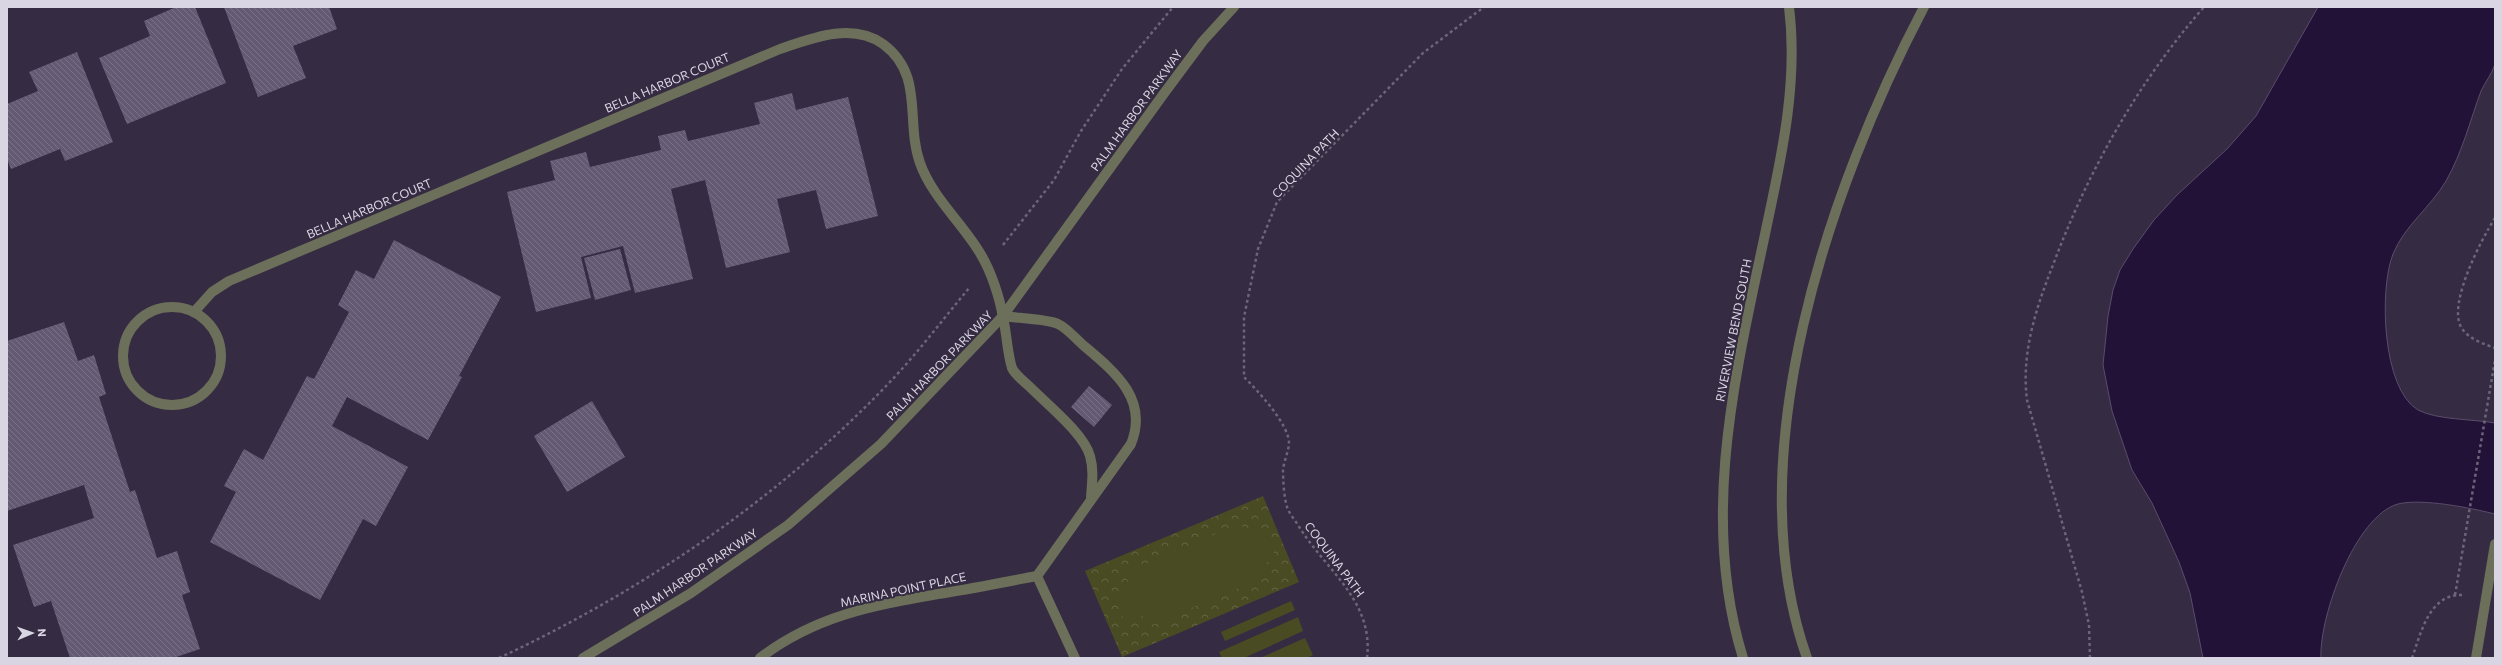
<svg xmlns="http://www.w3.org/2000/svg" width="2502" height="665" viewBox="0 0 2502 665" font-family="Commissioner,sans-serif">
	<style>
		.park { fill: url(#park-crowns) }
		.pitch { fill: #494c22 }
		.water { fill: #231237; stroke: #5a4c6b }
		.building { fill: url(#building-back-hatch) }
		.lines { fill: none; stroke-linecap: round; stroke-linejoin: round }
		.path { stroke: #6d6579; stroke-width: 2.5; stroke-dasharray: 3 3; stroke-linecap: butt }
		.minor { stroke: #6c6f5a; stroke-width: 10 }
		.labels { text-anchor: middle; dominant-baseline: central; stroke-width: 4; stroke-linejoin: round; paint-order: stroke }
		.street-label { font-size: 12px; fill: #dad5e3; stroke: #352b42 }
	</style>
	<defs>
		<pattern id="park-crowns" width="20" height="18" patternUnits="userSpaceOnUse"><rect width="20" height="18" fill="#494c22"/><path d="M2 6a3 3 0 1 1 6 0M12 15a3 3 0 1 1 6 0" fill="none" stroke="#636542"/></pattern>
		<pattern id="building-back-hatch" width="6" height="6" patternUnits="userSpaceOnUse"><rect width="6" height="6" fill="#645a73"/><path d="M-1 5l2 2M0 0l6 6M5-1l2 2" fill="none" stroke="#7a7187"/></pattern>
	</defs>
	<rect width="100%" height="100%" fill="#352b42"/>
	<path class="park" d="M1263,496L1299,582L1122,657L1085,571Z"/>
	<g class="pitch">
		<path d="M1241,523L1246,536L1264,529L1276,558L1259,566L1264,577L1147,627L1143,616L1126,624L1113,595L1130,587L1125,573Z"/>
		<path d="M1291,601L1295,610L1225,641L1221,632Z"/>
		<path d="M1298,617L1303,631L1244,658H1222L1219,652Z"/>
		<path d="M1305,638L1313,655L1307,658H1260Z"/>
	</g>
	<path class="water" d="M2318,7H2495C2495,22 2499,51 2495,64C2492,74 2485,82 2481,91C2470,121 2462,153 2446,181C2430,208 2405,225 2393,254C2379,289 2382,389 2418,410C2437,420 2473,419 2495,423V514C2471,508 2422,498 2398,504C2355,516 2319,617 2321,658H2203L2190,593L2179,562L2152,503L2132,470L2112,411L2103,365L2108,316L2113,290L2120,270L2133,249L2154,220L2177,195L2227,149L2256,116Z"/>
	<g class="building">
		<path d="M176,7H195L226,83L127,124L99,58L150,36L144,21Z"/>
		<path d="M224,7H329L337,29L293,46L306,78L258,97Z"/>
		<path d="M77,52L113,142L65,161L60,149L11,169L7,159V104L38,91L29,72Z"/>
		<path d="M792,93L796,110L848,97L878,216L826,229L816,190L777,199L790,252L726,268L705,180L671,189L693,279L635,293L623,246L581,257L591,298L536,312L507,192L555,180L550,161L586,152L590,167L661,150L658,136L685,130L688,141L760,124L754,103Z"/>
		<path d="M394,240L501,297L459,376L462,377L428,440L347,397L332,426L408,467L376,526L363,519L320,600L210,542L236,492L224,486L244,449L263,460L307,376L314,379L349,312L338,305L356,270L374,279Z"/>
		<path d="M620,249L631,290L595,300L584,258Z"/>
		<path d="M64,322L78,361L94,355L106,394L99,397L130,492L135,490L157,558L177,551L190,592L182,595L200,649L173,658H70L51,601L34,607L13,545L94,518L84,485L7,511V341Z"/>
		<path d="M1089,386L1112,405L1094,427L1071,407Z"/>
		<path d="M592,401L625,457L567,492L534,436Z"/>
	</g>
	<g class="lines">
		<g class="path">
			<path d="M2495,218C2481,240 2448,303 2461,327C2468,339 2484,344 2495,348"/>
			<path d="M1003,245L1054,180L1081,131L1122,69L1173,7"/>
			<path d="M2455,595L2495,360"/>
			<path d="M499,658C642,591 778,499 888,384C917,354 943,319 970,287"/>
			<path d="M1367,658C1374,600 1325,570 1298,525C1294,519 1289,513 1287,507C1284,497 1283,481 1283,470C1284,461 1288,453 1289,444C1290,425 1257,390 1244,377V317L1258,249L1277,202L1423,53L1484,7"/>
			<path d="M2090,658L2089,625L2082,592L2027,400C2021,353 2036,308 2053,265C2088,171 2138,82 2204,7"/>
			<path d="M2412,658C2421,633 2429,594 2462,595"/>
		</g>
		<g class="minor">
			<circle cx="172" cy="356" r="49"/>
			<path d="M194,312L212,292L229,281L780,49C812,38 852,22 883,44C925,75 905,121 920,163C932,197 963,224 980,253C991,271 1000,298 1003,318C1007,334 1007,352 1012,368C1015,375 1026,383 1031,388C1048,405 1084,434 1090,456C1094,470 1092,483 1091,497"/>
			<path d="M1003,316C1015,318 1048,319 1058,324C1067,328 1076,339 1083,345C1115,372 1149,399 1131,444L1037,576"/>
			<path d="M1037,576L1075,658"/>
			<path d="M583,658L691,593L788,525L881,444L1003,316L1165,92L1203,41L1234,7"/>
			<path d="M760,658C815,616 871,606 938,594C971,589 1004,582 1037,576"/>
			<path d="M1743,658C1698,513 1738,364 1768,220C1783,150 1798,79 1789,7"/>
			<path d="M1807,658C1736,457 1829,188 1924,7"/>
			<path d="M2476,658L2495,544"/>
		</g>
	</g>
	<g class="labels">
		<g class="street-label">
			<text transform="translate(667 82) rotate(-23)">BELLA HARBOR COURT</text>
			<text transform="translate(1136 110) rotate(-54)">PALM HARBOR PARKWAY</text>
			<text transform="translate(1305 163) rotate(-46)">COQUINA PATH</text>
			<text transform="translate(369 208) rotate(-23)">BELLA HARBOR COURT</text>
			<text transform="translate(1733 330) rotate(-79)">RIVERVIEW BEND SOUTH</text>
			<text transform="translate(939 365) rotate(-46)">PALM HARBOR PARKWAY</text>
			<text transform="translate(1335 559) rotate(53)">COQUINA PATH</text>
			<text transform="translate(695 572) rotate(-34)">PALM HARBOR PARKWAY</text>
			<text transform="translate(903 589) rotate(-12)">MARINA POINT PLACE</text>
		</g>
	</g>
	<rect width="2502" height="665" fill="none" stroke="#dad5e3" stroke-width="16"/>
	<g transform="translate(32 633) rotate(88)" stroke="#352b42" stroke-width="3" paint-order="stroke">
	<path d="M0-3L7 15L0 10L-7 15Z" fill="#dad5e3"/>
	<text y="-6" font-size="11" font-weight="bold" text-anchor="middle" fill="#dad5e3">N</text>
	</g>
</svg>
